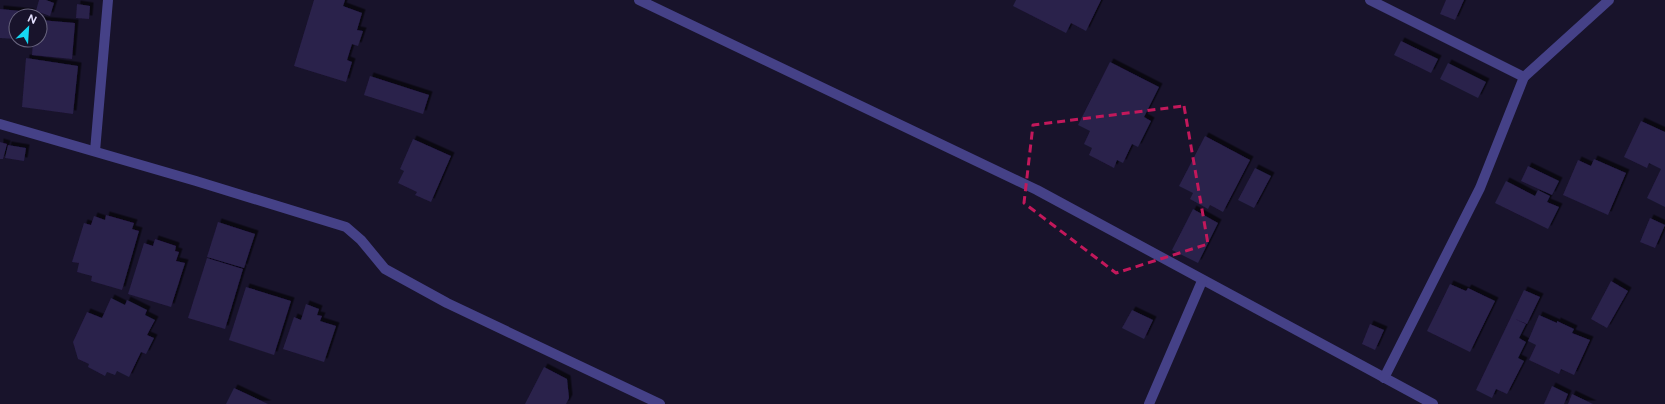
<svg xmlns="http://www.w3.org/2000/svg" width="1665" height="404" viewBox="0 0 1665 404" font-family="Figtree,sans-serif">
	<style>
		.building { fill: #2a204b; filter: url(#shadow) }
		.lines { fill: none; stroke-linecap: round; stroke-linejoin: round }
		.minor { stroke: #454187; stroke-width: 10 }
		.marked { fill: none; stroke: #c2185b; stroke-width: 3; stroke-dasharray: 8 5; stroke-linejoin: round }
	</style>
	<defs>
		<filter id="shadow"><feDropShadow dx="3.5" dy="-3.5" stdDeviation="0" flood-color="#0009"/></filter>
	</defs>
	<rect width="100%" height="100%" fill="#18132b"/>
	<g class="building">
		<path d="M39,0H46L54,3L50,16L36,11Z"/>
		<path d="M314,0H345L343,6L362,13L357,30L363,31L358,46L352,44L347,60L352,62L346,82L294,66Z"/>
		<path d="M1016,0H1101L1086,31L1071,23L1066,33L1013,6Z"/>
		<path d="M1446,0H1464L1455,20L1440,14Z"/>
		<path d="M77,4L90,6L89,19L76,18Z"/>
		<path d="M0,9L31,12L30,16H16V39L0,38Z"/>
		<path d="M40,20L75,23L72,59L32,55L33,40H40Z"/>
		<path d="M1401,41L1438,59L1431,73L1394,55Z"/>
		<path d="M26,58L78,66L73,114L22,107Z"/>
		<path d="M1110,62L1159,87L1144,117L1151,121L1138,147L1132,144L1123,163L1117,160L1114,168L1089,155L1092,148L1084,144L1090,131L1078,125Z"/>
		<path d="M1448,63L1486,82L1478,98L1440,79Z"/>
		<path d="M370,76L429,95L423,114L364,95Z"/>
		<path d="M1641,121L1665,132V207L1647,198L1661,169L1649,163L1647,168L1624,157Z"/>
		<path d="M1205,136L1250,160L1223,212L1210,205L1208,209L1190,199L1193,193L1179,186Z"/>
		<path d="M413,139L451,156L431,202L415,195L417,192L398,183L404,171L400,169Z"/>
		<path d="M0,142L7,144L3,159H0Z"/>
		<path d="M8,145L26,148L24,161L5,158Z"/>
		<path d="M1594,159L1626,173L1608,215L1563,195L1578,160L1591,166Z"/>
		<path d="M1528,166L1559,181L1552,195L1521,181Z"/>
		<path d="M1255,168L1271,176L1254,208L1238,200Z"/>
		<path d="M1506,181L1535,196L1538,190L1550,196L1547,202L1559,207L1548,229L1495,203Z"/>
		<path d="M1193,209L1218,223L1198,263L1172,250Z"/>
		<path d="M106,215L134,223L132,229L139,231L122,290L91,281L92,276L77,272L79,263L72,262L84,223L91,225L94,216L105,220Z"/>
		<path d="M1650,218L1665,225L1655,248L1640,242Z"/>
		<path d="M218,222L255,234L244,268L207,257Z"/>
		<path d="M155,239L176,246L175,251L179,252L176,261L185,263L171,307L128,294L144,243L153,246Z"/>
		<path d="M207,258L243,269L225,329L188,318Z"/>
		<path d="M1611,281L1628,291L1607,328L1591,319Z"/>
		<path d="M1450,284L1466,291L1468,288L1495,301L1470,352L1427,331Z"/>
		<path d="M246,287L291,301L274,355L229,340Z"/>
		<path d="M1524,290L1540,297L1527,324L1515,319L1526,324L1519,338L1526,342L1518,358L1524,361L1507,394L1496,389L1492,398L1476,390Z"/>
		<path d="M111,298L125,305L127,300L147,310L145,315L155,320L147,335L154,338L146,354L141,352L129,377L117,371L115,375L107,372L105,376L88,367L89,364L78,359L73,342L87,312L102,318Z"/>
		<path d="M306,304L319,309L317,315L322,316L320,321L336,326L324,362L283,349L294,317L301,320Z"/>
		<path d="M1132,310L1153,320L1144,339L1122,328Z"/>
		<path d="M1539,315L1557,323V321L1574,329L1572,333L1590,340L1574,375L1561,369L1559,374L1529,360L1536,345L1528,341Z"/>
		<path d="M1370,324L1384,330L1375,350L1362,344Z"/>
		<path d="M544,367L567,379L569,398L566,404H525Z"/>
		<path d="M1552,386L1568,394L1564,404H1544Z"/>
		<path d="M234,388L268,404H226Z"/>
		<path d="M1572,394L1593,404H1568Z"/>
	</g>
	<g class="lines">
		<g class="minor">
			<path d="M639,0L1037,190L1433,404"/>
			<path d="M1370,0L1524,77"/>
			<path d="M0,124L196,181L346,227L361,240L385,269L447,303L660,404"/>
			<path d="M95,151L108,0"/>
			<path d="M1384,378L1480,188L1524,77L1609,0"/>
			<path d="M1149,404L1202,281"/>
		</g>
	</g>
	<path class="marked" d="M1184,106L1208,244L1116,273L1024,203L1033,125Z"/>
	<g transform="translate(28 28) rotate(25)"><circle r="19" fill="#18132b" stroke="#69657f"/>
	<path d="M0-3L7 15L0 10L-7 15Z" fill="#15d7f3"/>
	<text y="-6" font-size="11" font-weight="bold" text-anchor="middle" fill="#e3dffd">N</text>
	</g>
</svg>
